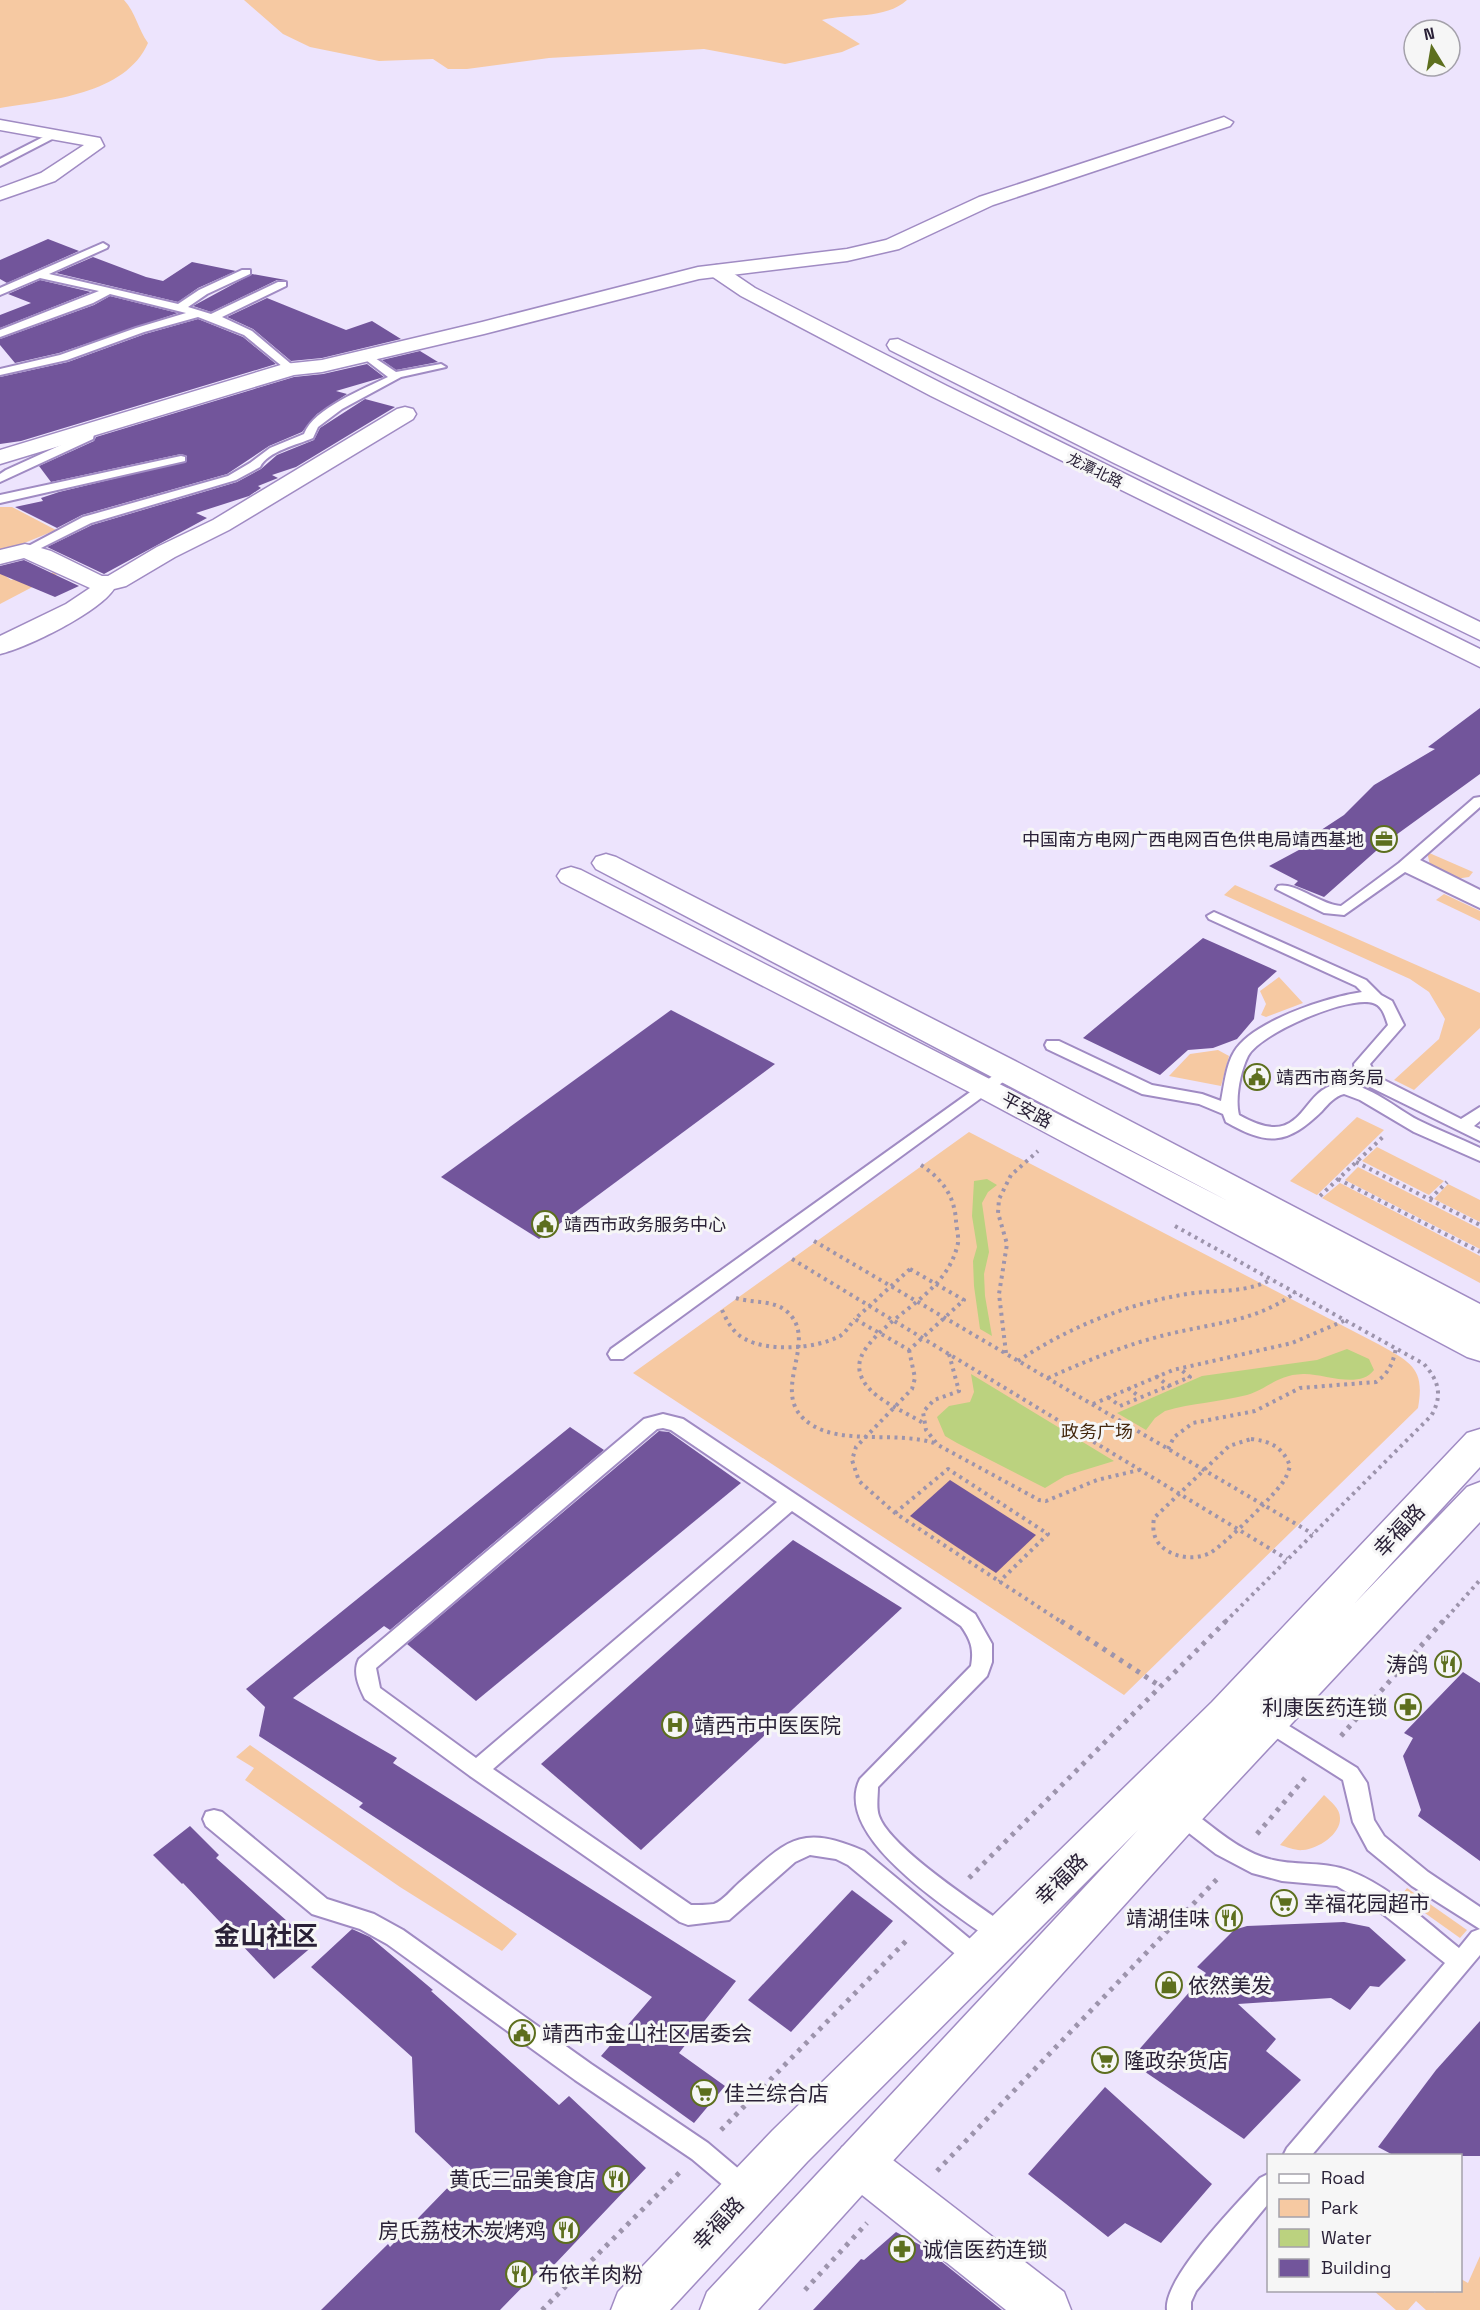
<svg xmlns="http://www.w3.org/2000/svg" width="1480" height="2310" viewBox="0 0 1480 2310" font-family="'Space Grotesk','Noto Sans SC',sans-serif">
	<style>
		.green { fill: #f6c9a2 }
		.water { fill: #bbd27f }
		.building { fill: #72559b }
		.lines { fill: none; stroke-linecap: round; stroke-linejoin: round }
		.service-casing { stroke: #a08bc3; stroke-width: 4 }
		.minor-casing { stroke: #a08bc3; stroke-width: 3 }
		.tertiary-casing { stroke: #a08bc3; stroke-width: 3 }
		.secondary-casing { stroke: #a08bc3; stroke-width: 3 }
		.primary-casing { stroke: #a08bc3; stroke-width: 3 }
		.path-far1 { stroke: #9d94ac; stroke-width: 4; stroke-dasharray: 3 4.5; stroke-linecap: butt }
		.path { stroke: #9d94ac; stroke-width: 5; stroke-dasharray: 4 6; stroke-linecap: butt }
		.service { fill: #fff; fill-rule: evenodd }
		.minor { fill: #fff; fill-rule: evenodd }
		.tertiary { fill: #fff; fill-rule: evenodd }
		.secondary { fill: #fff; fill-rule: evenodd }
		.primary { fill: #fff; fill-rule: evenodd }
		.labels { text-anchor: middle; dominant-baseline: central; stroke-width: 6; stroke-linejoin: round; paint-order: stroke }
		.far-street-label { font-size: 15px; fill: #2a2137; stroke: #f6f6f6 }
		.poi-label { font-size: 18px; fill: #2a2137; stroke: #f6f6f6; text-anchor: start }
		.street-label { font-size: 18px; fill: #2a2137; stroke: #f6f6f6 }
		.park-label { font-size: 18px; fill: #44280e; stroke: #f6f6f6 }
		.near-street-label { font-size: 21px; fill: #2a2137; stroke: #f6f6f6 }
		.near-poi-label { font-size: 21px; fill: #2a2137; stroke: #f6f6f6; text-anchor: start }
		.near-quarter-label { font-size: 26px; font-weight: bold; fill: #2a2137; stroke: #f6f6f6 }
	</style>
	<rect width="100%" height="100%" fill="#ede4fd"/>
	<g class="green">
		<path d="M0,0H124C136,13 138,29 148,43C125,95 49,100 0,108Z"/>
		<path d="M244,0H907C885,20 849,13 822,20L860,44L842,52L785,64L704,49L549,58L467,69H448L433,59L379,61L310,47L283,34Z"/>
		<path d="M0,507H12L56,530L0,553Z"/>
		<path d="M58,570L61,572L0,604V572L11,580L34,572L44,576Z"/>
		<path d="M1427,852L1473,872L1469,877L1455,879L1430,865Z"/>
		<path d="M1235,885L1480,993V1028L1414,1090L1394,1080L1439,1039L1445,1019L1429,992L1410,979L1224,895Z"/>
		<path d="M1444,894L1480,911V921L1436,900Z"/>
		<path d="M1279,977L1303,1003L1266,1017L1261,1015L1266,1004L1260,991Z"/>
		<path d="M1218,1050L1229,1056L1221,1086L1169,1076L1190,1054Z"/>
		<path d="M1357,1117L1384,1130L1317,1195L1290,1181Z"/>
		<path d="M969,1132L1380,1345C1412,1363 1425,1369 1418,1408L1124,1695L633,1373Z"/>
		<path d="M1377,1147L1444,1181L1429,1195L1362,1161Z"/>
		<path d="M1358,1167L1480,1229V1249L1345,1180Z"/>
		<path d="M1340,1183L1480,1256V1283L1322,1198Z"/>
		<path d="M1448,1184L1480,1200V1222L1434,1199Z"/>
		<path d="M250,1745L517,1934L502,1951L400,1887L245,1780L254,1768L236,1757Z"/>
		<path d="M1324,1795C1331,1802 1340,1808 1340,1818C1341,1834 1318,1849 1303,1850C1296,1851 1287,1847 1280,1845Z"/>
		<path d="M1407,1888L1467,1930L1460,1938L1401,1896Z"/>
		<path d="M1480,2256V2310H1426L1416,2301L1408,2310H1396L1374,2291L1431,2290L1435,2293L1436,2291L1460,2290L1461,2279L1468,2283Z"/>
	</g>
	<g class="water">
		<path d="M987,1179L997,1185L988,1192L982,1203L989,1252L984,1274L985,1296L992,1336L980,1329L974,1286L973,1261L977,1247L972,1216L974,1181Z"/>
		<path d="M1347,1349L1369,1359L1374,1370C1359,1390 1323,1373 1303,1374C1276,1375 1270,1388 1247,1395C1220,1402 1192,1403 1165,1411L1155,1418L1146,1430L1117,1413L1202,1376L1317,1360Z"/>
		<path d="M971,1374L1114,1461L1065,1476L1045,1488L957,1443L945,1436L937,1417L949,1406L970,1402L974,1392Z"/>
	</g>
	<g class="building">
		<path d="M48,239L79,251L7,283L0,279V260Z"/>
		<path d="M93,257L146,277L163,281L192,262L236,271L198,288L178,302L56,273Z"/>
		<path d="M252,274L286,280H277L211,312L193,306Z"/>
		<path d="M40,280L91,292L0,328V315L31,303L8,294Z"/>
		<path d="M110,296L178,313L59,353L15,363L0,345V339L94,305Z"/>
		<path d="M267,298L346,330L372,321L401,339L322,358L291,361L253,329L227,317Z"/>
		<path d="M198,319L243,337L276,364L21,441L0,444V377L68,362L145,334Z"/>
		<path d="M420,351L438,362L396,370L382,360Z"/>
		<path d="M367,364L384,377L336,391L347,394L317,414L302,432L269,446L227,474L82,515L57,528L15,507L43,501L41,498L59,492L187,461V456L181,454L51,482L39,466L94,441L96,437L294,377L323,374Z"/>
		<path d="M365,399L395,407L296,467L272,475L278,478L258,486L261,488L249,496L196,513L207,518L104,574L47,547L92,525L237,482L261,469L277,455L314,440L320,428Z"/>
		<path d="M24,560L79,586L55,597L0,574V566Z"/>
		<path d="M1480,708V774L1385,843L1324,897L1294,885L1298,881L1269,866L1323,837L1315,834L1344,815L1374,785L1435,749L1428,747Z"/>
		<path d="M1203,938L1277,971L1258,988L1254,1019L1237,1039L1213,1048L1188,1050L1160,1075L1083,1038Z"/>
		<path d="M671,1010L775,1064L539,1239L441,1177Z"/>
		<path d="M570,1427L604,1450L390,1630L384,1626L293,1698L397,1758L393,1763L736,1981L679,2053L725,2086L694,2123L601,2056L652,1997L359,1807L363,1803L259,1736L265,1707L246,1689Z"/>
		<path d="M659,1431L669,1432L741,1483L476,1701L407,1644Z"/>
		<path d="M950,1480L1036,1535L996,1573L910,1516Z"/>
		<path d="M793,1540L902,1608L641,1850L541,1764Z"/>
		<path d="M1463,1672L1480,1683V1861L1418,1816L1421,1810L1403,1756L1413,1738L1404,1733Z"/>
		<path d="M190,1826L219,1855L216,1858L314,1945L274,1979L183,1883L182,1884L153,1855Z"/>
		<path d="M852,1890L893,1921L791,2032L748,2000Z"/>
		<path d="M1344,1922L1369,1927L1406,1960L1379,1987L1370,1986L1350,2010L1331,1998L1238,2004L1276,2039L1266,2051L1301,2080L1244,2139L1129,2061L1206,1973L1197,1967L1234,1930L1247,1926Z"/>
		<path d="M352,1929L370,1937L433,1990L431,1991L559,2105L569,2096L646,2168L554,2265L549,2260L500,2310H321L388,2244L390,2247L460,2175L415,2132L412,2057L311,1967Z"/>
		<path d="M1480,2021V2156H1395L1378,2147L1436,2070Z"/>
		<path d="M1105,2087L1212,2184L1161,2243L1125,2223L1108,2237L1028,2174Z"/>
		<path d="M896,2232L922,2246L1002,2310H813L861,2259L864,2260Z"/>
	</g>
	<g class="lines">
		<defs>
			<g id="service">
				<path d="M53,132L58,135L56,137L0,166V159Z"/>
				<path d="M103,243L108,246L107,248L49,274L178,304L199,290L242,270H250V274L207,294L188,307L211,314L278,282H286V286L222,317L252,331L297,369L288,371L244,335L198,317L144,332L67,360L0,375V369L60,355L136,328L186,313L110,294L93,303L0,337V330L99,291L40,278L0,295V288Z"/>
				<path d="M366,352L396,372L441,364L446,367L401,377L342,409L318,427L313,438C297,445 268,451 260,467L236,480L91,523L29,554H21L19,551L83,517L228,476L250,463L270,448L304,434C314,408 364,389 388,377L362,357V353Z"/>
				<path d="M85,427L95,429L93,439L0,482V474L6,470L83,435Z"/>
				<path d="M181,456L185,457V461L0,503V495Z"/>
				<path d="M1480,797V807L1420,860L1480,890V908L1405,872L1344,915L1324,913L1276,889L1278,886C1295,882 1321,905 1341,906L1399,863L1474,798Z"/>
				<path d="M1214,912L1366,980L1381,995L1392,1001L1404,1025L1370,1064L1376,1076L1461,1119L1480,1107V1121L1474,1126L1480,1129V1141L1364,1084L1355,1071L1354,1064L1388,1025C1385,1017 1383,1006 1373,1003C1349,995 1260,1033 1248,1056C1240,1072 1235,1099 1239,1115C1309,1155 1298,1082 1344,1084C1371,1085 1395,1108 1418,1120C1438,1130 1459,1138 1480,1148V1161L1414,1132L1360,1100L1344,1094C1335,1096 1328,1104 1322,1111C1287,1145 1268,1146 1226,1122L1223,1114L1199,1104L1142,1094L1047,1049L1045,1045L1047,1041H1059L1152,1085L1202,1094L1221,1101C1224,1086 1226,1065 1234,1052C1252,1021 1328,997 1362,992L1356,986L1209,919L1207,916Z"/>
				<path d="M1008,1065L1014,1066L1016,1070L1014,1074L623,1359H611L608,1354L611,1349Z"/>
				<path d="M663,1414L683,1419L975,1614L992,1644V1662L987,1676L878,1787C878,1796 876,1808 879,1816C890,1848 980,1906 1010,1928L1013,1935L1010,1942L1002,1945L994,1942C954,1912 831,1838 860,1779L971,1666C974,1649 971,1640 961,1626L792,1511L493,1769L691,1905C698,1905 707,1905 714,1904C723,1901 732,1889 739,1883C787,1841 799,1823 864,1851L987,1953L990,1960L987,1967L979,1970L971,1967L848,1865L836,1859L810,1855L795,1862L729,1920L688,1925L680,1922L470,1776L365,1699C359,1687 352,1672 359,1659L644,1419ZM663,1428L671,1430L777,1502L476,1758L380,1688L376,1668L657,1429Z"/>
				<path d="M1268,1713L1357,1768L1367,1783L1374,1820L1384,1836L1428,1872L1480,1907V1929L1412,1886L1368,1850L1353,1822L1343,1780L1261,1728L1258,1722L1261,1716Z"/>
				<path d="M1180,1805L1188,1808C1213,1827 1241,1853 1273,1860C1299,1866 1324,1861 1350,1871C1391,1887 1425,1921 1459,1948L1472,1932L1480,1929V1955L1311,2156H1283L1287,2148L1445,1963L1383,1914L1337,1886L1282,1881L1252,1873L1216,1854L1172,1820L1169,1814L1172,1808Z"/>
				<path d="M214,1810L222,1812L327,1899L374,1914L403,1930L591,2064L708,2143L753,2181L757,2189L753,2197L745,2201L737,2197L692,2159L575,2080L387,1944L360,1929L312,1914L206,1826L203,1819L206,1812Z"/>
				<path d="M1268,2174V2204L1196,2291L1191,2302V2310H1167C1163,2278 1237,2204 1260,2178Z"/>
			</g>
			<g id="minor">
				<path d="M1224,117L1233,122L1230,126L993,205L899,249L847,261L699,279L484,334L322,372L294,375L0,464V450L284,364L322,360L482,322L698,267L847,249L886,240L979,197Z"/>
				<path d="M0,120L100,138L104,146L55,181L0,200V188L41,173L84,145L0,130Z"/>
				<path d="M405,407L413,409L416,414L413,419L229,530L175,557L126,586L114,589C98,613 28,647 0,654V636L66,604L90,588L24,558L0,564V550L25,544L34,546L51,551L102,576H108L157,547L213,520L397,409Z"/>
				<path d="M859,2140L876,2147L1064,2292L1071,2310H1006L842,2179L835,2163L842,2147Z"/>
			</g>
			<path id="tertiary" d="M606,854L616,857L1019,1063L1480,1304V1361L1467,1357L973,1094L561,882L557,876L561,870L571,867L581,870L1228,1201L596,869L592,863L596,857Z"/>
			<g id="secondary">
				<path d="M717,265L724,267L755,288L947,386L1480,649V667L931,396L741,296L710,275L707,271L710,267Z"/>
				<path d="M898,339L1480,622V640L1114,463L890,350L887,345L890,340Z"/>
			</g>
			<path id="primary" d="M1480,1429V1467L1354,1604L1467,1487L1480,1482V1522L1195,1827L758,2310H700L707,2292L1138,1830L807,2162L670,2310H611L618,2292L773,2130L1212,1702L1467,1433Z"/>
		</defs>
		<use href="#service" class="service-casing"/>
		<use href="#minor" class="minor-casing"/>
		<use href="#tertiary" class="tertiary-casing"/>
		<use href="#secondary" class="secondary-casing"/>
		<use href="#primary" class="primary-casing"/>
		<g class="path-far1">
			<path d="M1356,1162L1480,1225"/>
			<path d="M921,1165C942,1179 954,1195 956,1220C956,1227 959,1236 958,1243C947,1295 891,1311 864,1351C860,1358 858,1365 860,1373C867,1398 903,1410 923,1423"/>
			<path d="M1338,1179L1480,1252"/>
			<path d="M1320,1196L1385,1135"/>
			<path d="M1430,1199L1447,1182"/>
			<path d="M1175,1226L1424,1364C1439,1381 1443,1396 1431,1416L1224,1623"/>
			<path d="M814,1241L1313,1534"/>
			<path d="M792,1259L1287,1559"/>
			<path d="M910,1269L964,1300L909,1350L855,1319Z"/>
			<path d="M736,1298C751,1303 772,1300 785,1310C824,1340 763,1395 812,1425C844,1445 897,1431 934,1443"/>
			<path d="M722,1310C727,1321 733,1333 745,1339C768,1352 816,1349 840,1336C846,1332 850,1325 855,1319"/>
			<path d="M909,1350L915,1378L912,1389L856,1447L852,1460L859,1481L895,1513L1063,1623"/>
			<path d="M1006,1353L999,1294L1007,1244L998,1213L999,1199L1011,1175L1038,1151"/>
			<path d="M949,1354L959,1391L934,1400L923,1412L926,1430L938,1445L1039,1500L1046,1501L1097,1480L1139,1470"/>
			<path d="M1018,1361C1069,1327 1126,1304 1187,1294C1217,1289 1245,1294 1272,1279"/>
			<path d="M1156,1376L1170,1387"/>
			<path d="M1048,1378C1086,1361 1125,1345 1165,1335C1212,1323 1257,1322 1296,1292"/>
			<path d="M1128,1388L1140,1397"/>
			<path d="M1108,1397L1120,1406L1190,1377L1179,1368"/>
			<path d="M1093,1404L1173,1370L1292,1343L1346,1320"/>
			<path d="M1251,1439C1270,1441 1283,1447 1290,1466C1289,1470 1287,1475 1285,1479C1278,1492 1223,1546 1210,1553C1196,1560 1178,1558 1166,1550C1154,1542 1152,1531 1154,1518L1229,1446Z"/>
			<path d="M1168,1449L1174,1437L1193,1423L1255,1411L1300,1388L1376,1382C1389,1373 1393,1363 1396,1348"/>
			<path d="M895,1513L948,1469L1048,1534L999,1582"/>
			<path d="M1442,1623L1480,1580"/>
		</g>
		<g class="path">
			<path d="M1061,1621L1160,1686"/>
			<path d="M1341,1736L1443,1621"/>
			<path d="M1257,1834L1305,1778"/>
			<path d="M969,1878L1226,1621"/>
			<path d="M721,2130L909,1938"/>
			<path d="M937,2171L1220,1876"/>
			<path d="M805,2290L867,2223"/>
			<path d="M542,2310L680,2172"/>
		</g>
		<use href="#service" class="service"/>
		<use href="#minor" class="minor"/>
		<use href="#tertiary" class="tertiary"/>
		<use href="#secondary" class="secondary"/>
		<use href="#primary" class="primary"/>
	</g>
	<defs>
		<symbol id="office-ring" viewBox="-11 -11 22 22"><circle r="9.5" fill="#f6f6f6" stroke="#5d6f1e" stroke-width="1.5"/><path d="M-6-3h4V-5.5h4V-3h4V5H-6ZM-1-4.5V-3h2v-1.5ZM-6 0V1H6V0Z" fill="#5d6f1e"/></symbol>
		<symbol id="civic-ring" viewBox="-11 -11 22 22"><circle r="9.5" fill="#f6f6f6" stroke="#5d6f1e" stroke-width="1.5"/><path d="M-.6-6.5H3V-4.5H.6V-3L4-1V1h2V6H-6V1h2V-1L-.6-3ZM-1.2 2.5V6h2.4V2.5Z" fill="#5d6f1e"/></symbol>
		<symbol id="restaurant-ring" viewBox="-11 -11 22 22"><circle r="9.5" fill="#f6f6f6" stroke="#5d6f1e" stroke-width="1.5"/><path d="M-5-6h1v4h1v-4h1v4h1v-4h1v5L-1.5 .5V6h-2V.5L-5-1ZM5-6V6H3V1.5H1.5Q1.5-4 5-6Z" fill="#5d6f1e"/></symbol>
		<symbol id="pharmacy-ring" viewBox="-11 -11 22 22"><circle r="9.5" fill="#f6f6f6" stroke="#5d6f1e" stroke-width="1.5"/><path d="M-2-6h4v4h4v4h-4v4h-4v-4h-4v-4h4Z" fill="#5d6f1e"/></symbol>
		<symbol id="hospital-ring" viewBox="-11 -11 22 22"><circle r="9.5" fill="#f6f6f6" stroke="#5d6f1e" stroke-width="1.5"/><path d="M-5-5h3v3.5h4V-5h3V5h-3V1.5h-4V5h-3Z" fill="#5d6f1e"/></symbol>
		<symbol id="supermarket-ring" viewBox="-11 -11 22 22"><circle r="9.5" fill="#f6f6f6" stroke="#5d6f1e" stroke-width="1.5"/><path d="M-6-5.5h2.5l.6 2H6L4.5 2H-2.5L-4.4-4H-6ZM-1.5 3.2a1.3 1.3 0 1 0 .1 0ZM3 3.2a1.3 1.3 0 1 0 .1 0Z" fill="#5d6f1e"/></symbol>
		<symbol id="shop-ring" viewBox="-11 -11 22 22"><circle r="9.5" fill="#f6f6f6" stroke="#5d6f1e" stroke-width="1.5"/><path d="M-5-2.5h2.3a2.7 3.5 0 0 1 5.4 0H5L5.5 6h-11ZM-1.5-2.5h3a1.5 2.3 0 0 0-3 0Z" fill="#5d6f1e"/></symbol>
	</defs>
	<g fill-rule="evenodd">
		<use href="#office-ring" x="1369" y="824" width="30" height="30"/>
		<use href="#civic-ring" x="1242" y="1062" width="30" height="30"/>
		<use href="#civic-ring" x="530" y="1209" width="30" height="30"/>
		<use href="#restaurant-ring" x="1433" y="1649" width="30" height="30"/>
		<use href="#pharmacy-ring" x="1393" y="1692" width="30" height="30"/>
		<use href="#hospital-ring" x="660" y="1710" width="30" height="30"/>
		<use href="#supermarket-ring" x="1269" y="1888" width="30" height="30"/>
		<use href="#restaurant-ring" x="1214" y="1903" width="30" height="30"/>
		<use href="#shop-ring" x="1154" y="1970" width="30" height="30"/>
		<use href="#civic-ring" x="507" y="2018" width="30" height="30"/>
		<use href="#supermarket-ring" x="1090" y="2045" width="30" height="30"/>
		<use href="#supermarket-ring" x="689" y="2078" width="30" height="30"/>
		<use href="#restaurant-ring" x="601" y="2164" width="30" height="30"/>
		<use href="#restaurant-ring" x="551" y="2215" width="30" height="30"/>
		<use href="#pharmacy-ring" x="887" y="2234" width="30" height="30"/>
		<use href="#restaurant-ring" x="504" y="2259" width="30" height="30"/>
	</g>
	<g class="labels">
		<g class="far-street-label">
			<text transform="translate(1095 470) rotate(26)">龙潭北路</text>
		</g>
		<g class="poi-label">
			<text x="1364" y="839" text-anchor="end">中国南方电网广西电网百色供电局靖西基地</text>
			<text x="1276" y="1077">靖西市商务局</text>
			<text x="564" y="1224">靖西市政务服务中心</text>
		</g>
		<g class="street-label">
			<text transform="translate(1027 1110) rotate(28)">平安路</text>
		</g>
		<g class="park-label">
			<text x="1097" y="1431">政务广场</text>
		</g>
		<g class="near-street-label">
			<text transform="translate(1399 1530) rotate(-47)">幸福路</text>
			<text transform="translate(1061 1879) rotate(-45)">幸福路</text>
			<text transform="translate(718 2223) rotate(-47)">幸福路</text>
		</g>
		<g class="near-poi-label">
			<text x="1428" y="1664" text-anchor="end">涛鸽</text>
			<text x="1388" y="1707" text-anchor="end">利康医药连锁</text>
			<text x="694" y="1725">靖西市中医医院</text>
			<text x="1304" y="1903">幸福花园超市</text>
			<text x="1210" y="1918" text-anchor="end">靖湖佳味</text>
			<text x="1188" y="1985">依然美发</text>
			<text x="542" y="2033">靖西市金山社区居委会</text>
			<text x="1124" y="2060">隆政杂货店</text>
			<text x="724" y="2093">佳兰综合店</text>
			<text x="596" y="2179" text-anchor="end">黄氏三品美食店</text>
			<text x="546" y="2230" text-anchor="end">房氏荔枝木炭烤鸡</text>
			<text x="922" y="2249">诚信医药连锁</text>
			<text x="538" y="2274">布依羊肉粉</text>
		</g>
		<g class="near-quarter-label">
			<text x="266" y="1936">金山社区</text>
		</g>
	</g>
	<rect x="1267" y="2154" width="195" height="138" fill="#f6f6f6" stroke="#a4a1aa" stroke-width="1.5"/>
	<rect x="1279" y="2174" width="30" height="9" fill="#ffffff" stroke="#a4a1aa" stroke-width="1.5"/>
	<text x="1321" y="2184" font-size="18" fill="#2a2137">Road</text>
	<rect x="1279" y="2199" width="30" height="18" fill="#f6c9a2" stroke="#a4a1aa" stroke-width="1.5"/>
	<text x="1321" y="2214" font-size="18" fill="#2a2137">Park</text>
	<rect x="1279" y="2229" width="30" height="18" fill="#bbd27f" stroke="#a4a1aa" stroke-width="1.5"/>
	<text x="1321" y="2244" font-size="18" fill="#2a2137">Water</text>
	<rect x="1279" y="2259" width="30" height="18" fill="#72559b" stroke="#a4a1aa" stroke-width="1.5"/>
	<text x="1321" y="2274" font-size="18" fill="#2a2137">Building</text>
	<g transform="translate(1432 48) rotate(349)"><circle r="28" fill="#f6f6f6" stroke="#a4a1aa" stroke-width="1.5"/>
	<path d="M0-4.5L10 22L0 15L-10 22Z" fill="#5d6f1e"/>
	<text y="-9" font-size="16" font-weight="bold" text-anchor="middle" fill="#2a2137">N</text>
	</g>
</svg>
